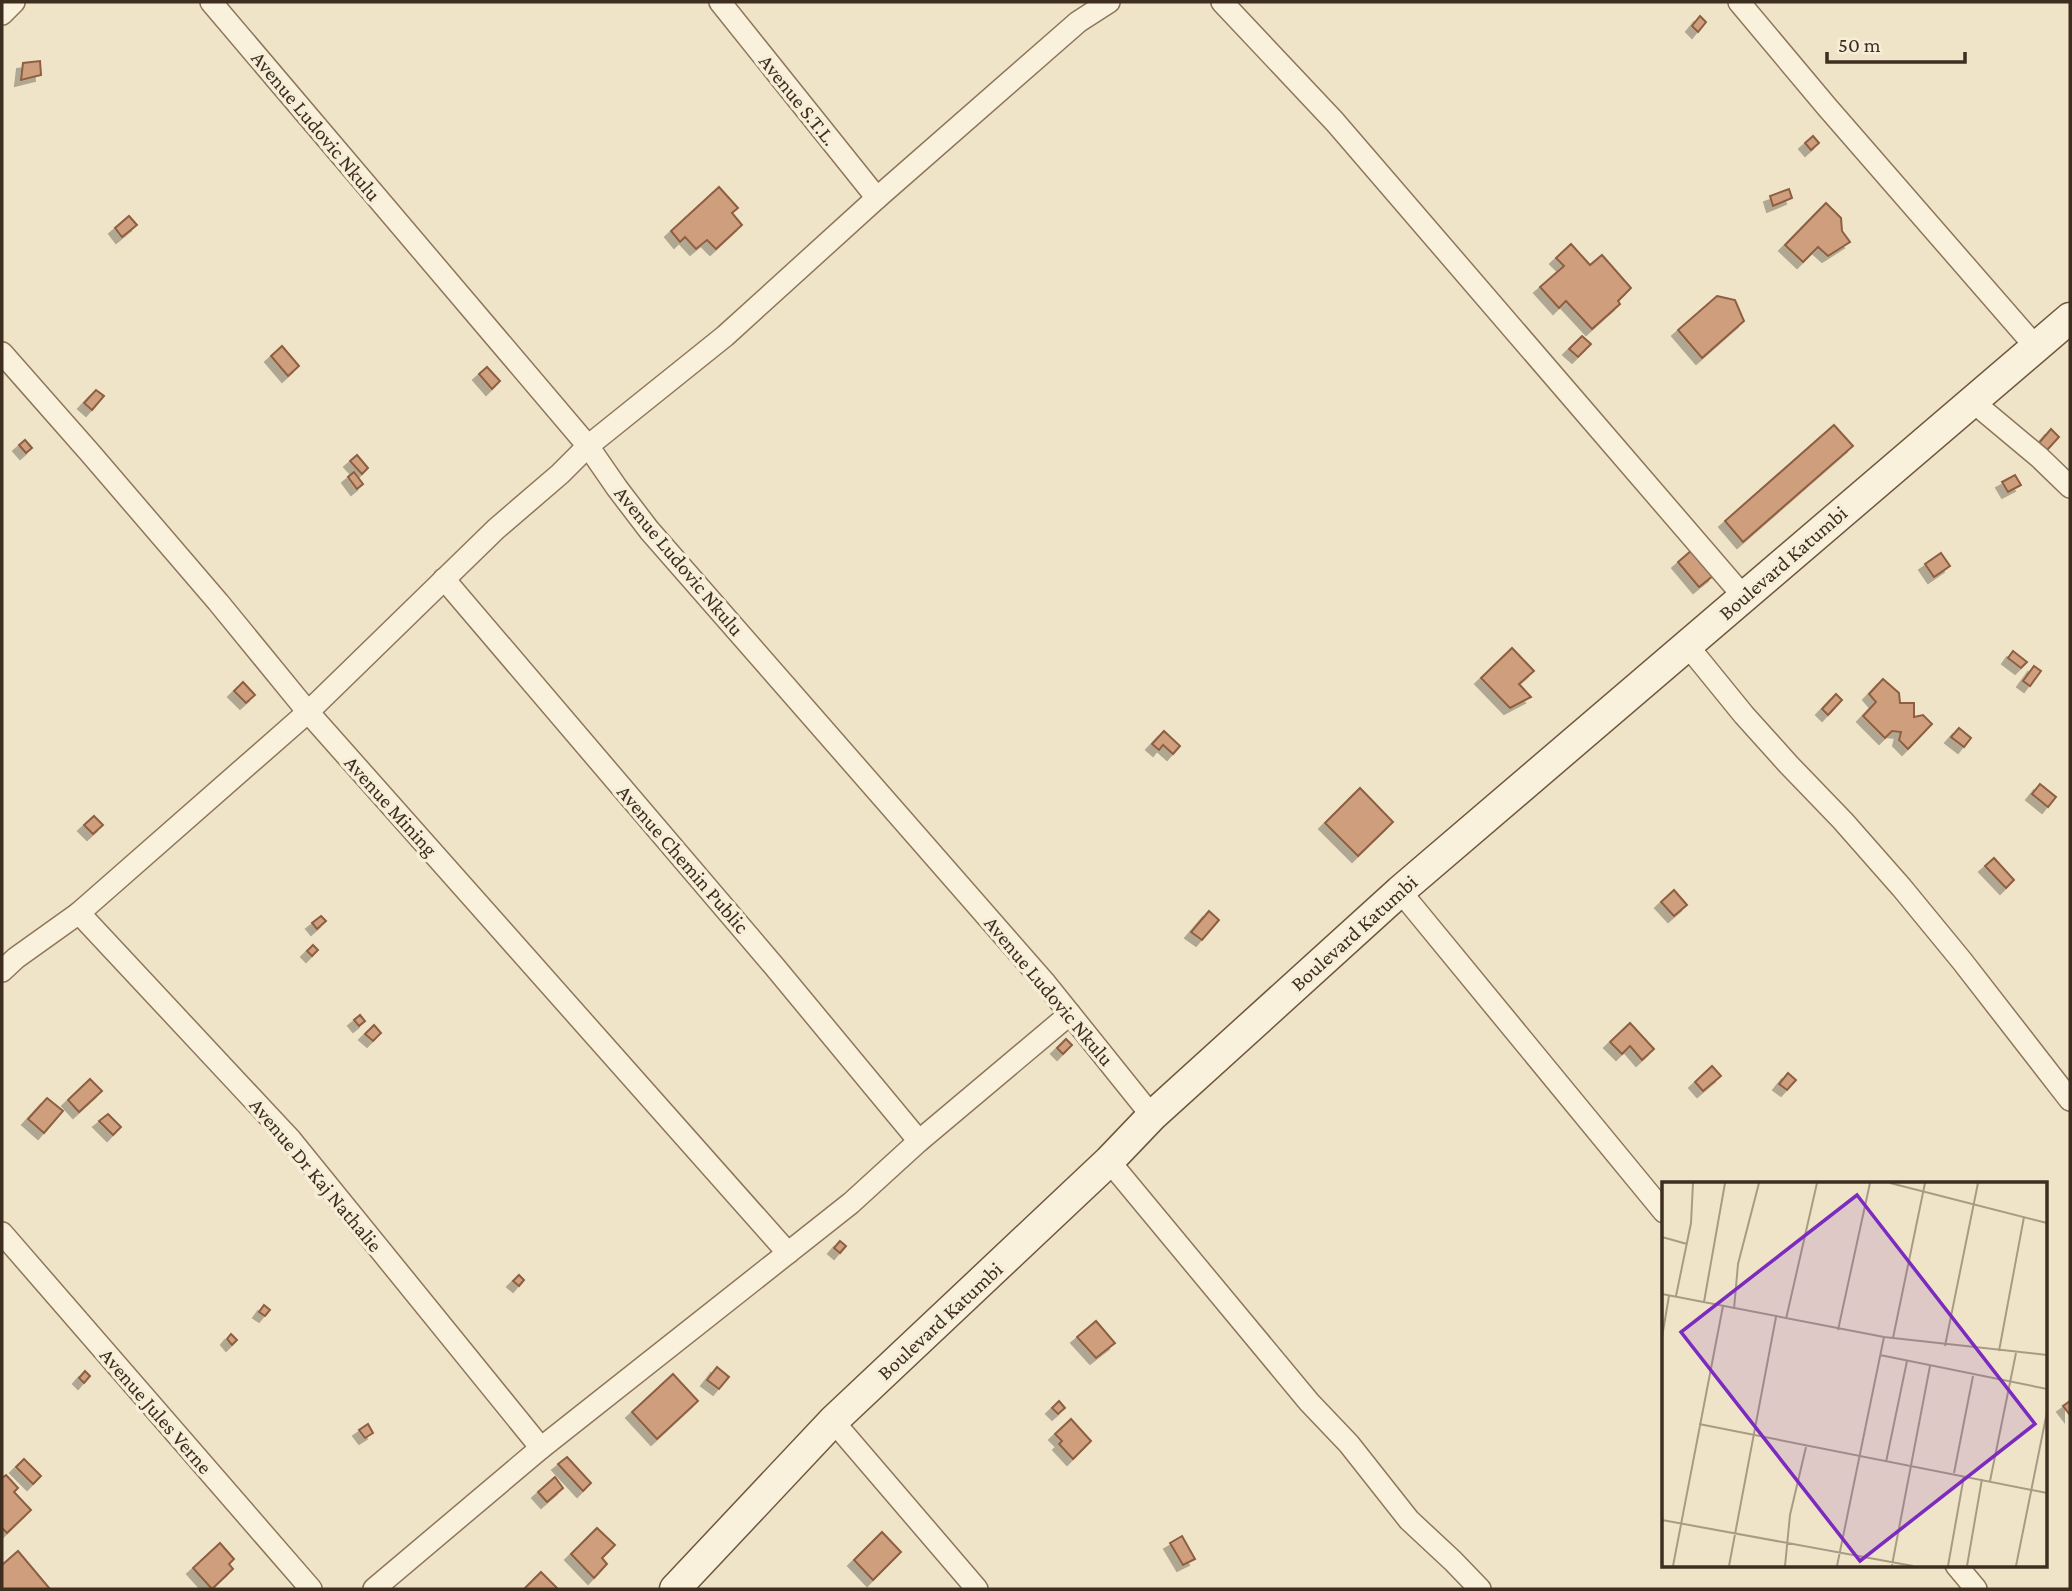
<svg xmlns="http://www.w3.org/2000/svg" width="2072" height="1591" viewBox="0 0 2072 1591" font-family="'Crimson Pro',serif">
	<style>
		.building { fill: #cf9f7d; stroke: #8d5f41; stroke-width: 2; filter: url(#shadow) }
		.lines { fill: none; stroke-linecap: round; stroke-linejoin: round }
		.street-casing { stroke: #8d765c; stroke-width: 24 }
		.secondary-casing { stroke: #6f573f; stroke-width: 33 }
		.street { stroke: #faf1dc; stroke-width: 21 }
		.secondary { stroke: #faf1dc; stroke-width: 30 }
		.labels { text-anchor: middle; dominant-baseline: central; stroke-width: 7; stroke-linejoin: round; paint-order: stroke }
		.street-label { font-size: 21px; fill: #3d2e20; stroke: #f7eed8 }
		.inset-road { fill: none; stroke: #a89b85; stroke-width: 2 }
		.view { fill: #7b2cbf; fill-opacity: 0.15; stroke: #7b2cbf; stroke-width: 3.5 }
		.inset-edge { fill: none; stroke: #3d2e20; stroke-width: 3.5 }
	</style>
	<defs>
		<filter id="shadow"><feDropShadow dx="-6" dy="6" stdDeviation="0" flood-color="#0004"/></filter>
	</defs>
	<rect width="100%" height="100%" fill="#f0e4c8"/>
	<g class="building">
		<path d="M1700,16L1706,22L1698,32L1692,26Z"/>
		<path d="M40,61L41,75L21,80L23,63Z"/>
		<path d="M1813,136L1819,143L1811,150L1805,143Z"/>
		<path d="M719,187L738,208L732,213L742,225L716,249L707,240L696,249L685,237L680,242L671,231Z"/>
		<path d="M1789,189L1792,198L1773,206L1770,196Z"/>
		<path d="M1826,203L1841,218L1842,231L1850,242L1828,256L1818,247L1803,262L1785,245Z"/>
		<path d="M129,216L137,225L122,237L115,228Z"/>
		<path d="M1571,244L1590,265L1602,255L1631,288L1618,301L1620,304L1592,329L1566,301L1559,308L1540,287L1564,266L1556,258Z"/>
		<path d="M1717,296L1735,300L1744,321L1702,358L1678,330Z"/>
		<path d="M1582,336L1591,344L1578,357L1569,349Z"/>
		<path d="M282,346L299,366L288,376L271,356Z"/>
		<path d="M487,367L500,381L492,389L479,374Z"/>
		<path d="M96,390L104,396L92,410L84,403Z"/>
		<path d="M1834,425L1853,446L1743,542L1725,521Z"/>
		<path d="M2051,429L2059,437L2047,450L2039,443Z"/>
		<path d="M25,440L32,448L26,453L19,445Z"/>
		<path d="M357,455L368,468L362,474L350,461Z"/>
		<path d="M354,472L363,484L357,489L348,477Z"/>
		<path d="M2015,475L2021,485L2008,492L2002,482Z"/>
		<path d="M1692,550L1714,575L1699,587L1678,562Z"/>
		<path d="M1941,553L1950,566L1934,577L1925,564Z"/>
		<path d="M1512,648L1534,671L1519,684L1531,697L1510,708L1481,678Z"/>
		<path d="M2013,651L2027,662L2021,668L2008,658Z"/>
		<path d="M2034,666L2041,671L2030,686L2023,681Z"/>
		<path d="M1883,679L1899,693L1900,703H1914V717L1923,715L1932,724L1908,749L1899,740L1901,732L1892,731L1885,738L1863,716L1876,702L1869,694Z"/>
		<path d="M243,682L255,695L246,703L234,691Z"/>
		<path d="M1836,694L1842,700L1828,715L1822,709Z"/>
		<path d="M1959,728L1971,738L1964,747L1951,737Z"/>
		<path d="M1164,731L1180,746L1173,754L1163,745L1159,750L1152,744Z"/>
		<path d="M2040,784L2056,797L2048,807L2032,794Z"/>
		<path d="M1360,788L1393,822L1358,856L1325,823Z"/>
		<path d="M94,816L103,825L93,834L84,825Z"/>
		<path d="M1994,858L2014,880L2006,888L1985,866Z"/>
		<path d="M1674,890L1687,905L1674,916L1661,902Z"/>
		<path d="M1209,911L1219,920L1202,940L1191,932Z"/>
		<path d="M321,916L326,921L317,929L312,923Z"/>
		<path d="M313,945L318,950L312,956L307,951Z"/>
		<path d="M360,1015L365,1021L359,1026L354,1020Z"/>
		<path d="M1630,1023L1654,1049L1642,1060L1630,1046L1622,1054L1610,1042Z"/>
		<path d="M374,1025L381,1033L373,1041L365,1034Z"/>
		<path d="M1066,1039L1072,1045L1063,1054L1057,1048Z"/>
		<path d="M1712,1066L1721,1076L1703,1091L1695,1082Z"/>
		<path d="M1788,1073L1796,1080L1787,1090L1779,1084Z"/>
		<path d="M90,1079L102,1091L79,1112L68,1100Z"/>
		<path d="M47,1098L63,1111L44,1133L28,1119Z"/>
		<path d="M108,1114L121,1127L113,1135L99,1121Z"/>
		<path d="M840,1241L846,1246L840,1253L834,1248Z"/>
		<path d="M519,1275L524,1280L519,1286L513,1281Z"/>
		<path d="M264,1305L270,1310L265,1316L259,1312Z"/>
		<path d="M1096,1321L1115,1343L1096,1358L1077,1337Z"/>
		<path d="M231,1334L237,1340L232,1345L227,1339Z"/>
		<path d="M717,1367L729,1377L719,1389L707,1380Z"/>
		<path d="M85,1371L90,1376L84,1383L79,1378Z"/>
		<path d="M673,1374L698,1401L657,1439L632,1412Z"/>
		<path d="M1059,1401L1065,1408L1058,1414L1052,1408Z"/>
		<path d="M2070,1401V1415L2063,1406Z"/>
		<path d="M1071,1419L1091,1441L1073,1459L1059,1444L1062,1441L1055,1434Z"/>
		<path d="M368,1424L373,1433L365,1438L359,1430Z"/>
		<path d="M567,1457L591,1483L583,1491L558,1464Z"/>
		<path d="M24,1459L41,1476L33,1484L16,1467Z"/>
		<path d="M6,1475L18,1488L14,1492L31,1510L7,1533L2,1528V1478Z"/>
		<path d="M555,1477L563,1488L547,1502L538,1492Z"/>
		<path d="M597,1528L615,1545L602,1558L607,1564L594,1578L571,1554Z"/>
		<path d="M882,1532L901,1552L873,1580L854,1560Z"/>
		<path d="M1182,1536L1195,1559L1183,1565L1170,1543Z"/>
		<path d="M220,1543L234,1559L229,1564L233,1569L212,1589L193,1568Z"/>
		<path d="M18,1551L50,1589H2V1565Z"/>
		<path d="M541,1572L558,1589H524Z"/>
	</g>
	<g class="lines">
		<defs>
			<g id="street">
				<path d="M211,2L588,446L617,488L649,530L1046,984L1152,1116"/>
				<path d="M720,2L877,198"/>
				<path d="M1222,2L1335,122L1744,597"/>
				<path d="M1739,2L1827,107L2035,346"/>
				<path d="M2,14L14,2"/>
				<path d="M2,353L91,454L218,602L308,712L788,1253"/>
				<path d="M1972,401L2039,457L2070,487"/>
				<path d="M444,579L774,966L919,1141"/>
				<path d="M1687,645L1744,715L1789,765L1843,821L1902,888L1962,961L2070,1100"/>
				<path d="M1400,891L1664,1212"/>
				<path d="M79,913L291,1140L541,1448"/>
				<path d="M2,971L16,958L79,913L308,712L496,529L560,474L588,446L725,336L877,198L1078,22L1109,2"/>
				<path d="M1109,1161L1309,1402L1349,1444L1409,1520L1453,1561L1480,1589"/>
				<path d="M2,1233L311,1589"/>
				<path d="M833,1421L977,1589"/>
				<path d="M1956,1565L1976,1589"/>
				<path d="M374,1589L541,1448L851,1203L919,1141L1070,1014"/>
			</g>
			<path id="secondary" d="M675,1589L833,1421L1109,1161L1152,1116L1400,891L2070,318"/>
		</defs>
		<use href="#street" class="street-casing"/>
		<use href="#secondary" class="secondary-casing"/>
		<use href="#street" class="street"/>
		<use href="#secondary" class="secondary"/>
	</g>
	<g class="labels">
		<g class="street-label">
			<text transform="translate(798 100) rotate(51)">Avenue S.T.L.</text>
			<text transform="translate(316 126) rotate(50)">Avenue Ludovic Nkulu</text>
			<text transform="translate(679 561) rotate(50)">Avenue Ludovic Nkulu</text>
			<text transform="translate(1783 563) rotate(-41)">Boulevard Katumbi</text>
			<text transform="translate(391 806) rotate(48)">Avenue Mining</text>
			<text transform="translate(683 859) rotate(49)">Avenue Chemin Public</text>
			<text transform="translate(1354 933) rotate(-42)">Boulevard Katumbi</text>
			<text transform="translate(1049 991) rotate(50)">Avenue Ludovic Nkulu</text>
			<text transform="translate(316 1175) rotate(50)">Avenue Dr Kaj Nathalie</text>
			<text transform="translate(940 1321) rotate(-43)">Boulevard Katumbi</text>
			<text transform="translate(156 1411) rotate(49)">Avenue Jules Verne</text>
		</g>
	</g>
	<g transform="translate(1662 1182)">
		<rect width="385" height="385" fill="#f0e4c8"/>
		<path class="inset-road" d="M228,1L385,41M0,55L25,62M0,112L222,155L385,173M14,114L29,41L31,1M42,120L63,1M72,127L76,82L97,1M124,137L155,1M176,148L208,1M0,155L7,114M231,156L263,1M283,164L316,1M337,169L362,35M218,173L385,207M37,242L385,311M224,280L245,179M292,291L311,194M328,299L354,171M0,338L251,384M230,383L268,184M11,384L61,124M67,384L114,135M123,384L128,333L144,265M175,384L222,155M286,384L302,294M305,384L320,297M354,384L385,230"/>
		<path class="view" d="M195,13L373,242L198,379L19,150Z"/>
		<rect width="385" height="385" class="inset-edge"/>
	</g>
	<rect width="2072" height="1591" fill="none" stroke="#3d2e20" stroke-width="7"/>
	<path d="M1827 52v10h138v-10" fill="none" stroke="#3d2e20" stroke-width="3.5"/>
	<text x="1838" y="52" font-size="21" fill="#3d2e20" stroke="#f7eed8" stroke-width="5" paint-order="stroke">50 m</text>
</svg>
